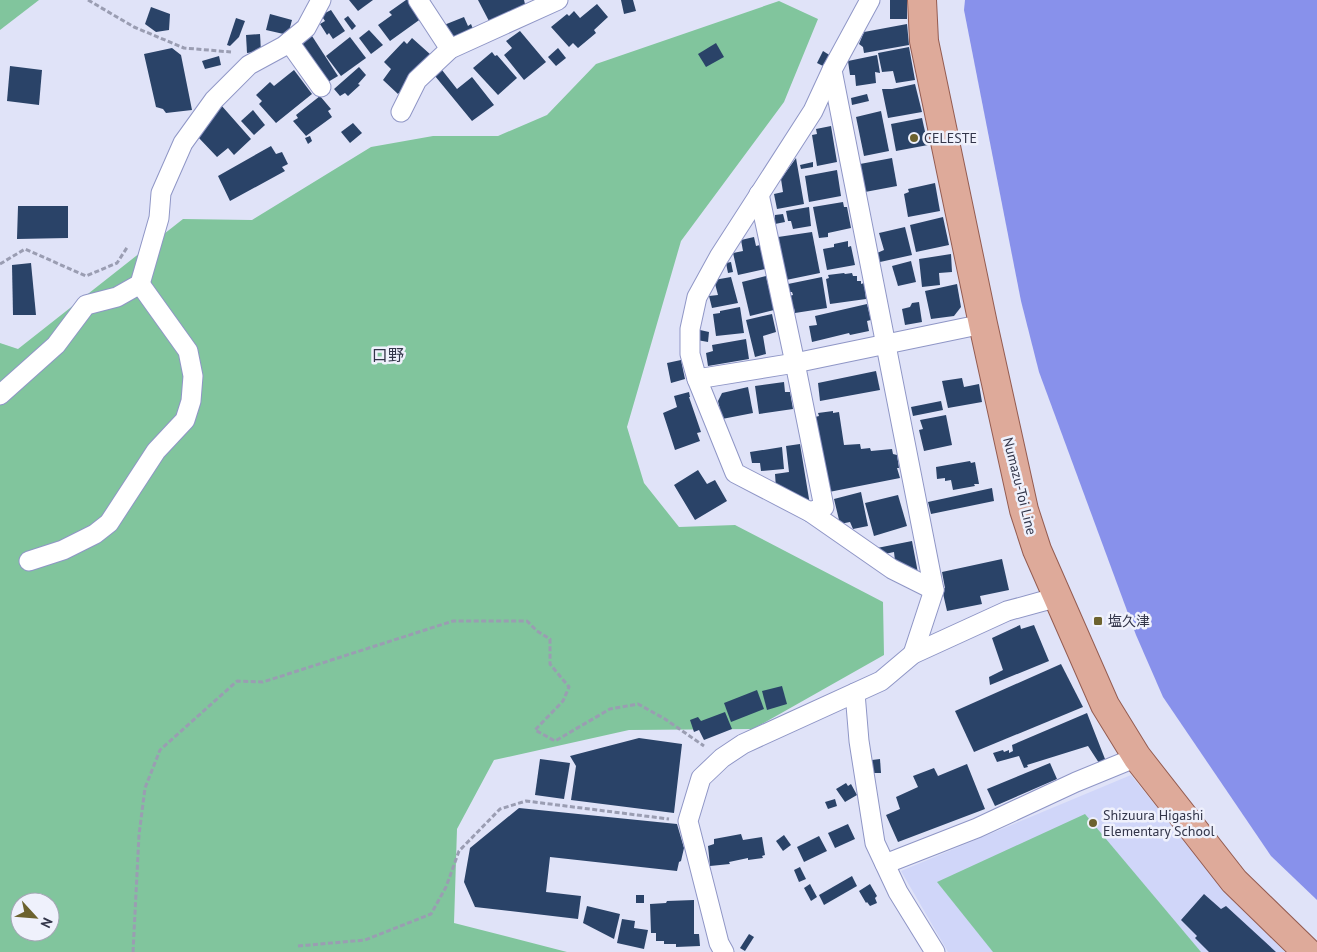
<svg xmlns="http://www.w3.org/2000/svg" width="1317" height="952" viewBox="0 0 1317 952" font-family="'PT Sans','Noto Sans JP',sans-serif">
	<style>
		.built { fill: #d0d6f9 }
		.green { fill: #81c59d; fill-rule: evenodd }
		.water { fill: #8891eb }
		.building { fill: #2a4368 }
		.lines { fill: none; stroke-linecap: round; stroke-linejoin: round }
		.street-casing { stroke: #8f96c6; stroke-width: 21 }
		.primary-casing { stroke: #945c51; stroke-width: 30 }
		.path { stroke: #9a9db2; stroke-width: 3; stroke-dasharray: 5 2.5; stroke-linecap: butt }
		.street { stroke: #fff; stroke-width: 19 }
		.primary { stroke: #deaa9a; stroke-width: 28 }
		.poi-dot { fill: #6c622e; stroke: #eff1fc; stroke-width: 2 }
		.labels { text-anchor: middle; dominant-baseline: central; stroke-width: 5; stroke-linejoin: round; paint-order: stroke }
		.poi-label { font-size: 14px; fill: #323549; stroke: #eff1fc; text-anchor: start }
		.street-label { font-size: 14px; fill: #323549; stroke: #eff1fc }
		.quarter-label { font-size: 16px; fill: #323549; stroke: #eff1fc }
	</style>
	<rect width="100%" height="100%" fill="#e0e3f8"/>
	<path class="built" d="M1131,775L1227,894L1285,952H948L901,871Z"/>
	<g class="green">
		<path d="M0,0H39L0,30Z"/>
		<path d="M779,1L818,19L784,102L681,241L627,427L644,483L679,527L735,525L883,602L884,655L753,729L629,730L494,760L457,829L454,923L567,952H0V343L18,349L183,219L252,220L371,147L433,136H498L547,115L596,64ZM20,902H50V932H20Z"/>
		<path d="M1085,814L1201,952H993L937,882Z"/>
	</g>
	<path class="water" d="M965,0H1317V900L1271,856L1163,697L1136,635L1039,372L1021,301L964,10Z"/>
	<g class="building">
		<path d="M349,0H373L358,11Z"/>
		<path d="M406,0H409L422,18L390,41L378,25L392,15L389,12Z"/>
		<path d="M478,0H524L525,4L490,23Z"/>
		<path d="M621,0H633L636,11L624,14Z"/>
		<rect x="890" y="0" width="17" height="19"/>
		<path d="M597,4L608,17L594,30L596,33L578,48L573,43L569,47L551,27L567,14L569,16L574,11L580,18Z"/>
		<path d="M151,7L170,14L169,30L156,32L145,24Z"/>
		<path d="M331,10L345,31L333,39L329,33L327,35L320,24L325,21L321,15Z"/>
		<path d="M270,14L292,20L288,35L266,30Z"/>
		<path d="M348,16L356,26L352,30L344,19Z"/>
		<path d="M464,17L468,26L471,24L473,29L452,38L444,25Z"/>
		<path d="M236,18L245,21L239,37L230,46L227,45Z"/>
		<path d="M907,24L909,45L864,53L863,47L859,44L864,32Z"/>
		<path d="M369,30L383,45L371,54L359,38Z"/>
		<path d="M520,31L546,62L524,80L504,55L512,48L506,41Z"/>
		<path d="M260,34L261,51L247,53L246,35Z"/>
		<path d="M312,36L338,76L328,82L298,45Z"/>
		<path d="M350,37L366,58L341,76L326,56Z"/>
		<path d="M412,38L431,55L398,94L383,80L391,69L384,62L404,41L407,44Z"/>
		<path d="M716,43L724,57L706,67L698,54Z"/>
		<path d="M909,47L915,80L896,83L893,71L882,72L878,53Z"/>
		<path d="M172,48L181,55L192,110L166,113L163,109L156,107L144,54Z"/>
		<path d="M558,48L566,58L556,66L548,57Z"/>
		<path d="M823,51L831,56L825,67L817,63Z"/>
		<path d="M492,52L495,56L497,55L517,78L498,95L473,68Z"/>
		<path d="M877,55L880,73L875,72L876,83L856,86L855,75H850L848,61Z"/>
		<path d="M219,56L221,65L205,69L202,61Z"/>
		<path d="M10,66L42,70L39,105L7,101Z"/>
		<path d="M359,67L366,75L358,84L360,85L348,96L345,93L340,96L334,89Z"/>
		<path d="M294,70L312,94L276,123L259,104L262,101L256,95L270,82L274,86Z"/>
		<path d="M442,70L457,89L472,77L494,105L472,121L435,76Z"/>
		<path d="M915,84L922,112L888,118L882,89H892Z"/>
		<path d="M867,94L869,101L852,105L851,98Z"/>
		<path d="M320,96L331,109L328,111L332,117L306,136L293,121L298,118L296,115Z"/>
		<path d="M221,105L251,139L234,155L228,148L217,157L198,137Z"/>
		<path d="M253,110L265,125L254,135L241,121Z"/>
		<path d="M881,111L889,151L864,156L856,117Z"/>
		<path d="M922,118L928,145L896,151L891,124Z"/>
		<path d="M353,123L362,133L350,143L341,132Z"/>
		<path d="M831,126L837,162L817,166L812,135L817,134L816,129Z"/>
		<path d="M310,136L312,141L308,144L305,138Z"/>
		<path d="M271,146L276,154L282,152L288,164L282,167L285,171L230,201L218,176Z"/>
		<path d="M796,158L804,204L777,209L774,194L783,192L781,179Z"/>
		<path d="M892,158L897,186L865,192L860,164Z"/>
		<path d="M813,162V167L801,169L800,165Z"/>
		<path d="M837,170L841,196L809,202L805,176Z"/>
		<path d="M935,183L940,211L908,217L904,194L909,192L908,189Z"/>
		<path d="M843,202L844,207H847L851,228L828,233V237L819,238L813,207Z"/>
		<path d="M18,206H68V238L17,239Z"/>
		<path d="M809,207L811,226L793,229L791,221H788L786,211Z"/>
		<path d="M783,214L785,222L775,224V215Z"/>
		<path d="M943,217L949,245L916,252L910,225Z"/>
		<path d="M905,227L912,255L880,262L877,253L884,250L879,233Z"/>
		<path d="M812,232L820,273L786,280L778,237Z"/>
		<path d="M754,237L756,246L760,245L765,269L738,275L733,253L743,251L741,240Z"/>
		<path d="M848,241V247L851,246L855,265L827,270L823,249L834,247V244Z"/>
		<path d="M951,254L952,272L939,273L940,285L922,287L919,259Z"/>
		<path d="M911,261L916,282L898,286L892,266Z"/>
		<path d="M731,262L733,272L728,273L726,263Z"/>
		<path d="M31,263L36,315H13L12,265Z"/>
		<path d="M844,273L845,274L852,273L853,276H857V281H861V284L864,283L866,299L830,304L826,279L829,278L828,275Z"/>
		<path d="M766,276L774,310L750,316L742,282Z"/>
		<path d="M731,277L738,303L712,308L709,296L718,295L714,280Z"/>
		<path d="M822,277L827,308L795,313L794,308H792L789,296L793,295L792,292H789L788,284Z"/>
		<path d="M957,284L961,307L954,316L931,319L925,291Z"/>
		<path d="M919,302L922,322L905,325L902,309L910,307L912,303Z"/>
		<path d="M867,304L871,320L867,321L869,331L850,335L849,333L812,342L809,326L817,325L815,316Z"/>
		<path d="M740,307L744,333L716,336L713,314L720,313V311Z"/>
		<path d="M772,314L776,332L763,336L766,354L755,357L746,320Z"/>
		<path d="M700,330L709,332L708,342L697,340Z"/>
		<path d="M746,339L749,359L708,366L706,353L713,351L712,345Z"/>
		<path d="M681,360L685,379L671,383L667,363Z"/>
		<path d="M876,371L880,390L820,401L818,383Z"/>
		<path d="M962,378L964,387L979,384L982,402L948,408L942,381Z"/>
		<path d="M784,382L785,392H790L793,409L759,414L755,386Z"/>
		<path d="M748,387L753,413L722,419L718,401L722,393Z"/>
		<path d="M689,392L690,397H689L701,432L697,433L700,441L675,450L663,413L677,407L674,396Z"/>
		<path d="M941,401L943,410L913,416L911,407Z"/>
		<path d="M833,411V413L839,412L844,445L860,444L861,449L870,448L871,451L892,449L893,454L897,455L899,468H897L900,478L829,492L815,417L819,416L818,413Z"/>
		<path d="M946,415L952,445L924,451L919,430L923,429L920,420Z"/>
		<path d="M800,444L810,505L776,488L775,474L789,472L786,446Z"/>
		<path d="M782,447L784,469L761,471L760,463H752L750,452Z"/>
		<path d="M970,461L971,463L975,462L979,484H974L975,486L953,490L951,480L945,481V478L937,479L936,467Z"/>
		<path d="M698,470L707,484L715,480L727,501L695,520L674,485Z"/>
		<path d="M992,488L994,501L931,514L928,502Z"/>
		<path d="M861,492L868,526L853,529L850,522L840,524L834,499Z"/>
		<path d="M898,495L907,526L874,536L865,503Z"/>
		<path d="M912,541L918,573L895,561L894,552L885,554L877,548Z"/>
		<path d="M1002,559L1009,590L980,596L982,604L947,611L942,589L945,588L942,572Z"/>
		<path d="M1020,625L1021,629L1034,625L1049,661L990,685L989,677L1003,670L992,638Z"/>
		<path d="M1061,664L1083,707L974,752L955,711Z"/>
		<path d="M782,686L787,704L767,710L762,691Z"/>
		<path d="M757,690L764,709L731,722L724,703Z"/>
		<path d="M725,712L732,729L704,740L699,730L694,732L690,720L698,717L701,721Z"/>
		<path d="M1087,713L1105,759L1099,763L1088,746L1027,765L1028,767L1024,768L1019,756L997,762L993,753L1003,750L1004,752L1009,750V753L1013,751L1012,745Z"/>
		<path d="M639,738L682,744L674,813L571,800L576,766L570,756Z"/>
		<path d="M540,759L570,763L564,799L535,795Z"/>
		<path d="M880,759L881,773H873L872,760Z"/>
		<path d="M1050,763L1057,779L995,806L987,789Z"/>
		<path d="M967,764L985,809L898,842L886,815L900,809L896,797L918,787L913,776L934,768L938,776Z"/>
		<path d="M846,783L848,786L851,784L857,795L845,802L836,789Z"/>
		<path d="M835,799L837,806L828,809L825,802Z"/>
		<path d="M519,808L677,824L684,848L681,861L679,862L677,871L550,857L546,892L581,896L578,919L475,907L464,882L470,848Z"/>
		<path d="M848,824L855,839L835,848L828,833Z"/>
		<path d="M741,834L743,840L762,837L765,855L762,856L763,858L748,860V858L729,862L730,864L710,866L708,846L714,844V839Z"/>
		<path d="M784,835L791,845L783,851L776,841Z"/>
		<path d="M819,836L827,851L804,862L797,847Z"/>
		<path d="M800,867L806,879L799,882L794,870Z"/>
		<path d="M852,876L857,886L824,905L819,895Z"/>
		<path d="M810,884L817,897L811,901L804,888Z"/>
		<path d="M870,884L877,896L875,898L877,903L870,906L867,902L866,903L859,891Z"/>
		<path d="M1204,894L1221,909L1226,906L1276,952H1209L1195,938L1197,936L1181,920Z"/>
		<rect x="636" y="895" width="8" height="8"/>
		<path d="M694,900V934H699L700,946L676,947V944H664V941H656V933H651L650,904L666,903L667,901Z"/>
		<path d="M587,906L620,914L614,939L583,923Z"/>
		<path d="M622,919L635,921L634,928L648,930L644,949L617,943Z"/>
		<path d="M749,934L754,937L745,951L740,948Z"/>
	</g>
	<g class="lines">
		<defs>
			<g id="street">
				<path d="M418,0L450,49"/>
				<path d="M870,0L832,70L813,111L719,257L697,297L690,329V354L697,379L735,473L810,512L892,569L934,590"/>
				<path d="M289,42L321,87"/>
				<path d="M832,70L934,590L913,654"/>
				<path d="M401,112L417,80L450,49L558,0"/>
				<path d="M759,194L795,363L824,507L810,512"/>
				<path d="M697,379L795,363L983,324"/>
				<path d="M0,395L56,345L86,305L117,297L140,284L159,218L161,193L183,143L214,100L249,65L284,46L306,28L321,0"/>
				<path d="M29,561L63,550L95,534L109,523L156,451L185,420L191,401L193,376L188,351L140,284"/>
				<path d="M855,693L859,741L875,843L898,892L935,952"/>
				<path d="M885,864L977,828L1076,782L1137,757"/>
				<path d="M724,952L719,943L688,821L701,778L722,758L743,744L881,681L913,654L1007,611L1058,597"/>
			</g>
			<path id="primary" d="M922,0L924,41L983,324L1024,510L1037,550L1105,705L1137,757L1234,881L1307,952"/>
		</defs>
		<use href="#street" class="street-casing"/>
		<use href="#primary" class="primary-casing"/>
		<g class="path">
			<path d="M88,0L134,27L184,48L231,52"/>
			<path d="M0,264L25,249L86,276L117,263L128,246"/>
			<path d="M298,946L365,940L431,914L446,887L459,851L500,809L526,801L669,819"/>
			<path d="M133,952L139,835L145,788L160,750L237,681L263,682L453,621H527L537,631L550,639V664L569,687L563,701L535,730L555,741L610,709L638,704L665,719L704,746"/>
		</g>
		<use href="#street" class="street"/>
		<use href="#primary" class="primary"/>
	</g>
	<g class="poi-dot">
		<circle cx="914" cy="138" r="5"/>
		<rect x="1093" y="616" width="10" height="10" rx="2.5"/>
		<circle cx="1093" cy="823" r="5"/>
	</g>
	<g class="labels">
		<g class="poi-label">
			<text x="924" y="138">CELESTE</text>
			<text x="1108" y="621">塩久津</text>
			<text x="1103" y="815">Shizuura Higashi<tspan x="1103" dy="16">Elementary School</tspan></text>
		</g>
		<g class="street-label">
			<text transform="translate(1020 486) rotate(76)">Numazu-Toi Line</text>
		</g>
		<g class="quarter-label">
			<text x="388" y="355">口野</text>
		</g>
	</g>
	<g transform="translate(35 917) rotate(116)"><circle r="24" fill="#eff1fc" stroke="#a3a6b4"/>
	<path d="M0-4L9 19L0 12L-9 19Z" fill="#6c622e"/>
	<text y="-8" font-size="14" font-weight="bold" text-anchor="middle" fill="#323549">N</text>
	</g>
</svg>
